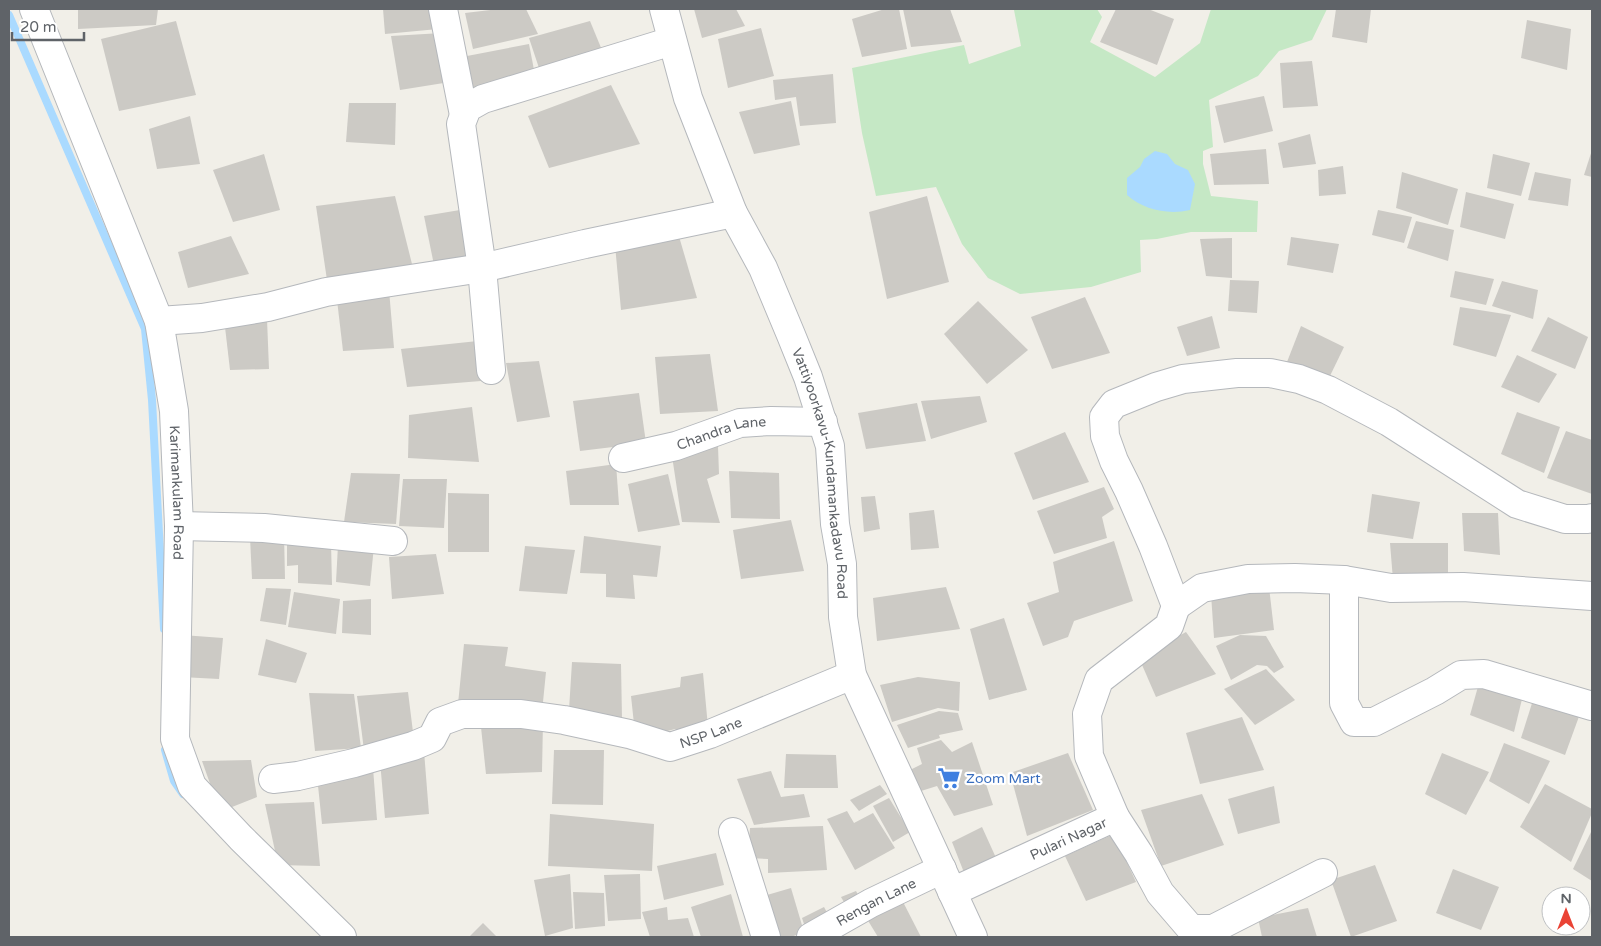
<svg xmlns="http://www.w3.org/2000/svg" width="1601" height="946" viewBox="0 0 1601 946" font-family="'Varela Round',sans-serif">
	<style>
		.green { fill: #c5e8c5 }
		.water { fill: #aadaff }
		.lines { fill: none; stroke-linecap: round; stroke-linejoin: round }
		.stream { stroke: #aadaff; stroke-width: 8 }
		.building { fill: #cccac5 }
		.minor-casing { stroke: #b5b8bc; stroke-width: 30 }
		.minor { stroke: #fff; stroke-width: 28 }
		.labels { text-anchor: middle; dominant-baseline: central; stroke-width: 4.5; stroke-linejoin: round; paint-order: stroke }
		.street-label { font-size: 14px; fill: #5f6368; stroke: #fff }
		.shop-label { font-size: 14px; fill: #366cbe; stroke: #fff; text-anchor: start }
	</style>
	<rect width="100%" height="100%" fill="#f1efe8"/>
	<path class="green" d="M1020,9H1097L1102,17L1090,42L1155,77L1200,43L1211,9H1327L1312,40L1279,51L1258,76L1209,100L1213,147L1203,151V164L1211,196L1258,201L1257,232H1191L1157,239L1140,240L1141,272L1091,287L1020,294L988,278L962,244L936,187L876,196L862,133L852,68L964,45L969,64L1021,46L1014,10Z"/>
	<path class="water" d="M1155,151L1167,154L1175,164L1188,170L1195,184L1190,210C1168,215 1144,210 1127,195V178L1140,167L1144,159Z"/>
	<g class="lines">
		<g class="stream">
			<path d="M9,15L145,329L152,400L164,629"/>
			<path d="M165,750L174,781L183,794"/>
		</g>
	</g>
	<g class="building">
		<path d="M78,9H158L156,25L78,29Z"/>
		<path d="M383,9H435L438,29L385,34Z"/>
		<path d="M499,9H526L538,34L473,49L465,13Z"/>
		<path d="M694,9H736L745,26L702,38Z"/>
		<path d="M885,9H899L907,49L862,57L852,19Z"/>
		<path d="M903,9H950L962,42L911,47Z"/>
		<path d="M1116,9H1148L1174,19L1157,65L1100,42Z"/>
		<path d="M1336,9H1371L1367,43L1332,37Z"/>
		<path d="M1527,20L1571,29L1567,70L1521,58Z"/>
		<path d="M176,21L196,95L119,111L101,39Z"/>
		<path d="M590,21L604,55L540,71L529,38Z"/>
		<path d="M761,28L774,76L728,88L718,39Z"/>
		<path d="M442,33L450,82L400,90L391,36Z"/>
		<path d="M529,44L535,75L473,88L467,56Z"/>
		<path d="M1312,61L1318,106L1283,108L1280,63Z"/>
		<path d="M833,74L836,123L800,126L796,97L775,100L773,80Z"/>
		<path d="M611,85L640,144L549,168L528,116Z"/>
		<path d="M1264,96L1273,131L1224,143L1215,106Z"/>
		<path d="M791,101L800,145L754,154L739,112Z"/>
		<path d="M349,103H396L395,145L346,142Z"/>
		<path d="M190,116L200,164L157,169L149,129Z"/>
		<path d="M1310,134L1316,164L1283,168L1278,143Z"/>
		<path d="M1266,149L1269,184L1214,185L1210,154Z"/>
		<path d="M1592,150V177L1584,175Z"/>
		<path d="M264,154L280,210L233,222L213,170Z"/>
		<path d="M1493,154L1530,163L1521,196L1487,188Z"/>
		<path d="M1343,166L1346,194L1319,196L1318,170Z"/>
		<path d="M1402,172L1458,189L1448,225L1396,208Z"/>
		<path d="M1535,172L1571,179L1568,206L1528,200Z"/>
		<path d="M1466,192L1514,204L1505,239L1460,227Z"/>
		<path d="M395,196L414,272L327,280L316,206Z"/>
		<path d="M927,196L949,282L887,299L869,212Z"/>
		<path d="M460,210L468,260L434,265L424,216Z"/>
		<path d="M1378,210L1412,217L1404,243L1372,235Z"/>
		<path d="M1416,221L1454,230L1448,261L1407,248Z"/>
		<path d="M678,233L697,298L621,310L615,245Z"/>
		<path d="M231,236L249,274L188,288L178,252Z"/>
		<path d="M1291,237L1339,244L1333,273L1287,265Z"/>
		<path d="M1232,238V278L1206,276L1200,239Z"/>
		<path d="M1455,271L1494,279L1486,305L1450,297Z"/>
		<path d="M1230,280L1259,281L1257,313L1228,311Z"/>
		<path d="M1502,281L1538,290L1533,319L1492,306Z"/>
		<path d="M389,290L394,348L343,351L337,300Z"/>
		<path d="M1085,297L1110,353L1052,369L1031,317Z"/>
		<path d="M978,301L1028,350L987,384L944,334Z"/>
		<path d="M1460,307L1511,315L1496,357L1453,345Z"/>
		<path d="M1212,316L1220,348L1187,356L1177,327Z"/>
		<path d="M1548,317L1588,337L1575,369L1531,351Z"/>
		<path d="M267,319L269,369L230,370L225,327Z"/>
		<path d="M1301,326L1344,347L1328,380L1287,362Z"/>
		<path d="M478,341L481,381L407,387L401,349Z"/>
		<path d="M710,354L718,411L660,414L655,357Z"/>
		<path d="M1517,355L1557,374L1539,403L1501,387Z"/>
		<path d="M539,361L550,417L517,422L506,363Z"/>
		<path d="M639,393L646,443L580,451L573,401Z"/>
		<path d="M980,396L987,422L931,439L921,401Z"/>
		<path d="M917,403L926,441L866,449L858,413Z"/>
		<path d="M472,407L479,462L408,458L409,415Z"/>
		<path d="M1517,412L1560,427L1544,473L1501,454Z"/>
		<path d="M1566,431L1592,440V494L1547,478Z"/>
		<path d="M1065,432L1089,482L1033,500L1014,453Z"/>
		<path d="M718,446L719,474L707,479L720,523L682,522L672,456Z"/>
		<path d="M616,464L619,505H570L566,471Z"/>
		<path d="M729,471L779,473L780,519L731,518Z"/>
		<path d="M351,473L400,474L396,524L344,522Z"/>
		<path d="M668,474L680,525L638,532L628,484Z"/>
		<path d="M403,479H447L444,528L399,526Z"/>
		<path d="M1104,487L1114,509L1102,517L1107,538L1054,554L1037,511Z"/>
		<path d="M448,493L489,494V552H448Z"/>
		<path d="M1372,494L1420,502L1413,539L1367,532Z"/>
		<path d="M875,496L880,529L864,532L861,497Z"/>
		<path d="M934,510L939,548L911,550L909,513Z"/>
		<path d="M1462,513H1498L1500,555L1464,551Z"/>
		<path d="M791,520L804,571L741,579L733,530Z"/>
		<path d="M284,534L285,579H252L250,537Z"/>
		<path d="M584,536L661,546L657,577L633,575L635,599L606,597V574L580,573Z"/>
		<path d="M287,541L331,542L332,585L298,583V565L287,566Z"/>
		<path d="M1114,541L1133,601L1074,621L1068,637L1043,646L1027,603L1059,592L1053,562Z"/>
		<path d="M1390,543H1448V582L1393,580Z"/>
		<path d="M338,545L374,546L370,586L336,582Z"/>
		<path d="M525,546L575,550L567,594L519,591Z"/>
		<path d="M436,554L444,594L392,599L389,557Z"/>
		<path d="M946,587L960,629L877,641L873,598Z"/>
		<path d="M1269,587L1274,630L1214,638L1211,594Z"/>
		<path d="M266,588L291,589L286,625L260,621Z"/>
		<path d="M294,592L340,599L336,634L288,627Z"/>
		<path d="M371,599V635L342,633L343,601Z"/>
		<path d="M1004,618L1027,690L989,700L970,629Z"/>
		<path d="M1186,632L1216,674L1156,697L1139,658Z"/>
		<path d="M182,635L223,638L219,679L181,677Z"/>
		<path d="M1240,635L1266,636L1284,667L1274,673L1267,666L1257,665L1231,680L1216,646Z"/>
		<path d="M266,639L307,653L296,683L258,675Z"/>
		<path d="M464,644L508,647L505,666L546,672L542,712L458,704Z"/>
		<path d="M572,662L621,664L622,719L569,710Z"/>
		<path d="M1266,669L1295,700L1255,725L1224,689Z"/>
		<path d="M703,673L708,727L683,735L675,729L656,734L634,724L631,696L680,687L681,677Z"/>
		<path d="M918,677L960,682L959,711L938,708L892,722L880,685Z"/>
		<path d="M1479,683L1523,695L1514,732L1470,715Z"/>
		<path d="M408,692L414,740L364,750L357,696Z"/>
		<path d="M309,693L354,694L361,748L315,751Z"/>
		<path d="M1534,697L1581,711L1565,755L1521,738Z"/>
		<path d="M939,711L958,713L963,730L939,735L940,738L908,748L897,725Z"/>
		<path d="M1242,717L1264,770L1200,784L1186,733Z"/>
		<path d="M480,718L543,721L542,772L486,774Z"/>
		<path d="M941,740L952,752L972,742L993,805L954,816L937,786L921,791L910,770L922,764L917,748Z"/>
		<path d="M1504,743L1550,761L1529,804L1489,781Z"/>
		<path d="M554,750H604L603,805L552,804Z"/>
		<path d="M424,751L429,814L385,818L380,761Z"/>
		<path d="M1068,753L1093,810L1027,836L1010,773Z"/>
		<path d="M1442,753L1489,772L1466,815L1425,794Z"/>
		<path d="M786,754L836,755L838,788H784Z"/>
		<path d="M251,760L257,797L227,809L213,792L202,761Z"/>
		<path d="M373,768L377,820L322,824L317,776Z"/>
		<path d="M771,771L781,797L804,794L810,817L754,825L737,779Z"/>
		<path d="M1545,784L1592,809V813L1571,862L1520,827Z"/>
		<path d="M880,785L887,794L859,811L850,800Z"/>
		<path d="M1274,786L1280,823L1238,834L1228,799Z"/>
		<path d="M1202,794L1224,845L1161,866L1141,810Z"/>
		<path d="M889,798L910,832L893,842L873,806Z"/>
		<path d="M314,802L320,866L278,865L265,804Z"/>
		<path d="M847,811L854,823L873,813L895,848L855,870L827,819Z"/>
		<path d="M550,814L654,824L652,871L548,866Z"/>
		<path d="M823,826L827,870L768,873V859L748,858L750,828Z"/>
		<path d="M982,827L997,860L965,875L952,842Z"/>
		<path d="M1592,830V881L1573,869Z"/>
		<path d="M1114,834L1136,882L1086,901L1065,856Z"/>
		<path d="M716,853L724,885L664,900L657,866Z"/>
		<path d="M1375,865L1397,921L1351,937L1331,880Z"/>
		<path d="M1453,869L1499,887L1481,930L1436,913Z"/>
		<path d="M570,874L573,928L545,936L534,880Z"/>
		<path d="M640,874L641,919L608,921L604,875Z"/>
		<path d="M791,888L804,932L791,937H770L757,898Z"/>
		<path d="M856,891L862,902L848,909L841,897Z"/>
		<path d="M573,892L604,893L605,926L575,929Z"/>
		<path d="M731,894L743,937H701L691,907Z"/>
		<path d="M902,900L921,937H878L867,919Z"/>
		<path d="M667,907L668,920L688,918L694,937H650L642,912Z"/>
		<path d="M824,907L830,918L806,930L802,918Z"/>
		<path d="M1308,908L1317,937H1262L1258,918Z"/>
		<path d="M483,923L497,937H469Z"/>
	</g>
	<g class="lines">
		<defs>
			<g id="minor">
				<path id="s1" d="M34,9L159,321L174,411L179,526L175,739L192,786L241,838L342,937"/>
				<path d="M443,9L464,115"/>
				<path id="s2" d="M664,9L688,98L733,213L763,268L791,335L808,377L830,446L835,524L842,564L843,617L852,675L973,937"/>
				<path d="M159,321L202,318L268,307L326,292L482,268L585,244L733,213"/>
				<path d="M491,370L482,268L461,124L467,108L483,99L672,41"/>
				<path id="s3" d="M623,458L676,446L740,423L771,421L823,422"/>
				<path d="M179,526L264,528L393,541"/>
				<path d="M1344,580V703L1354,722H1374L1435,691L1461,675L1484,674L1592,706"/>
				<path d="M1176,606L1153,546L1129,491L1114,461L1105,436L1104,417L1114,404L1156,387L1183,379L1237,373H1270L1299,379L1328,390L1389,422L1517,504L1565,519H1588L1592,518"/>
				<path d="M1176,606L1202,588L1248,579L1295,578L1344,580L1391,588L1463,587L1592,596"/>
				<path id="s4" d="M273,779L298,776L354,763L413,746L432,738L440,722L462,714H521L564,720L629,734L670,747L710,734L852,675"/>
				<path d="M1115,817L1139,854L1160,893L1191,929H1213L1323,873"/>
				<path d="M733,832L766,937"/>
				<path id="s5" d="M952,892L1115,817L1089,756L1087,714L1099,680L1169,626L1176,606"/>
				<path id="s6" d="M811,937L871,903L942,869"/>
			</g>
		</defs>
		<use href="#minor" class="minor-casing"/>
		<use href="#minor" class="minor"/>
	</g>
	<defs>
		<symbol id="supermarket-bare" viewBox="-9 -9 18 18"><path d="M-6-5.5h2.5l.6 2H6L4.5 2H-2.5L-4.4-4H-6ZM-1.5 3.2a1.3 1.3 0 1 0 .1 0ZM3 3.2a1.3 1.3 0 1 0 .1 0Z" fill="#3f7fe0" stroke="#fff" stroke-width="2.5" paint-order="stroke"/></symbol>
	</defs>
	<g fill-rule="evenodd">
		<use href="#supermarket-bare" x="933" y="762" width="32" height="32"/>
	</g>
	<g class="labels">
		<g class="street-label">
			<text stroke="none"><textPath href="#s3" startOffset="102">Chandra Lane</textPath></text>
			<text stroke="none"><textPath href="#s2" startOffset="494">Vattiyoorkavu-Kundamankadavu Road</textPath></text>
			<text stroke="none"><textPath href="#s1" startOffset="509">Karimankulam Road</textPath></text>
			<text stroke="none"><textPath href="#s4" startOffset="461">NSP Lane</textPath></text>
			<text stroke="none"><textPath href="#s5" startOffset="128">Pulari Nagar</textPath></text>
			<text stroke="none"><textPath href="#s6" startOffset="74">Rengan Lane</textPath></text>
		</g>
		<g class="shop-label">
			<text x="966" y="778">Zoom Mart</text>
		</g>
	</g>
	<rect width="1601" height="946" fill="none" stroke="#5f6368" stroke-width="20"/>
	<g transform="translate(1566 911)"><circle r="24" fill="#ffffff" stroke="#bfc1c3"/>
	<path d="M0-4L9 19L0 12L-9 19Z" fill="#ea4335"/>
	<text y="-8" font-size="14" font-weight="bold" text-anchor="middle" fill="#5f6368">N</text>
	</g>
	<path d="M12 32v8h72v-8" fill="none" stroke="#5f6368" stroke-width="2.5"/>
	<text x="20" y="32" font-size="15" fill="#5f6368" stroke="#ffffff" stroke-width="4" paint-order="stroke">20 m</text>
</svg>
